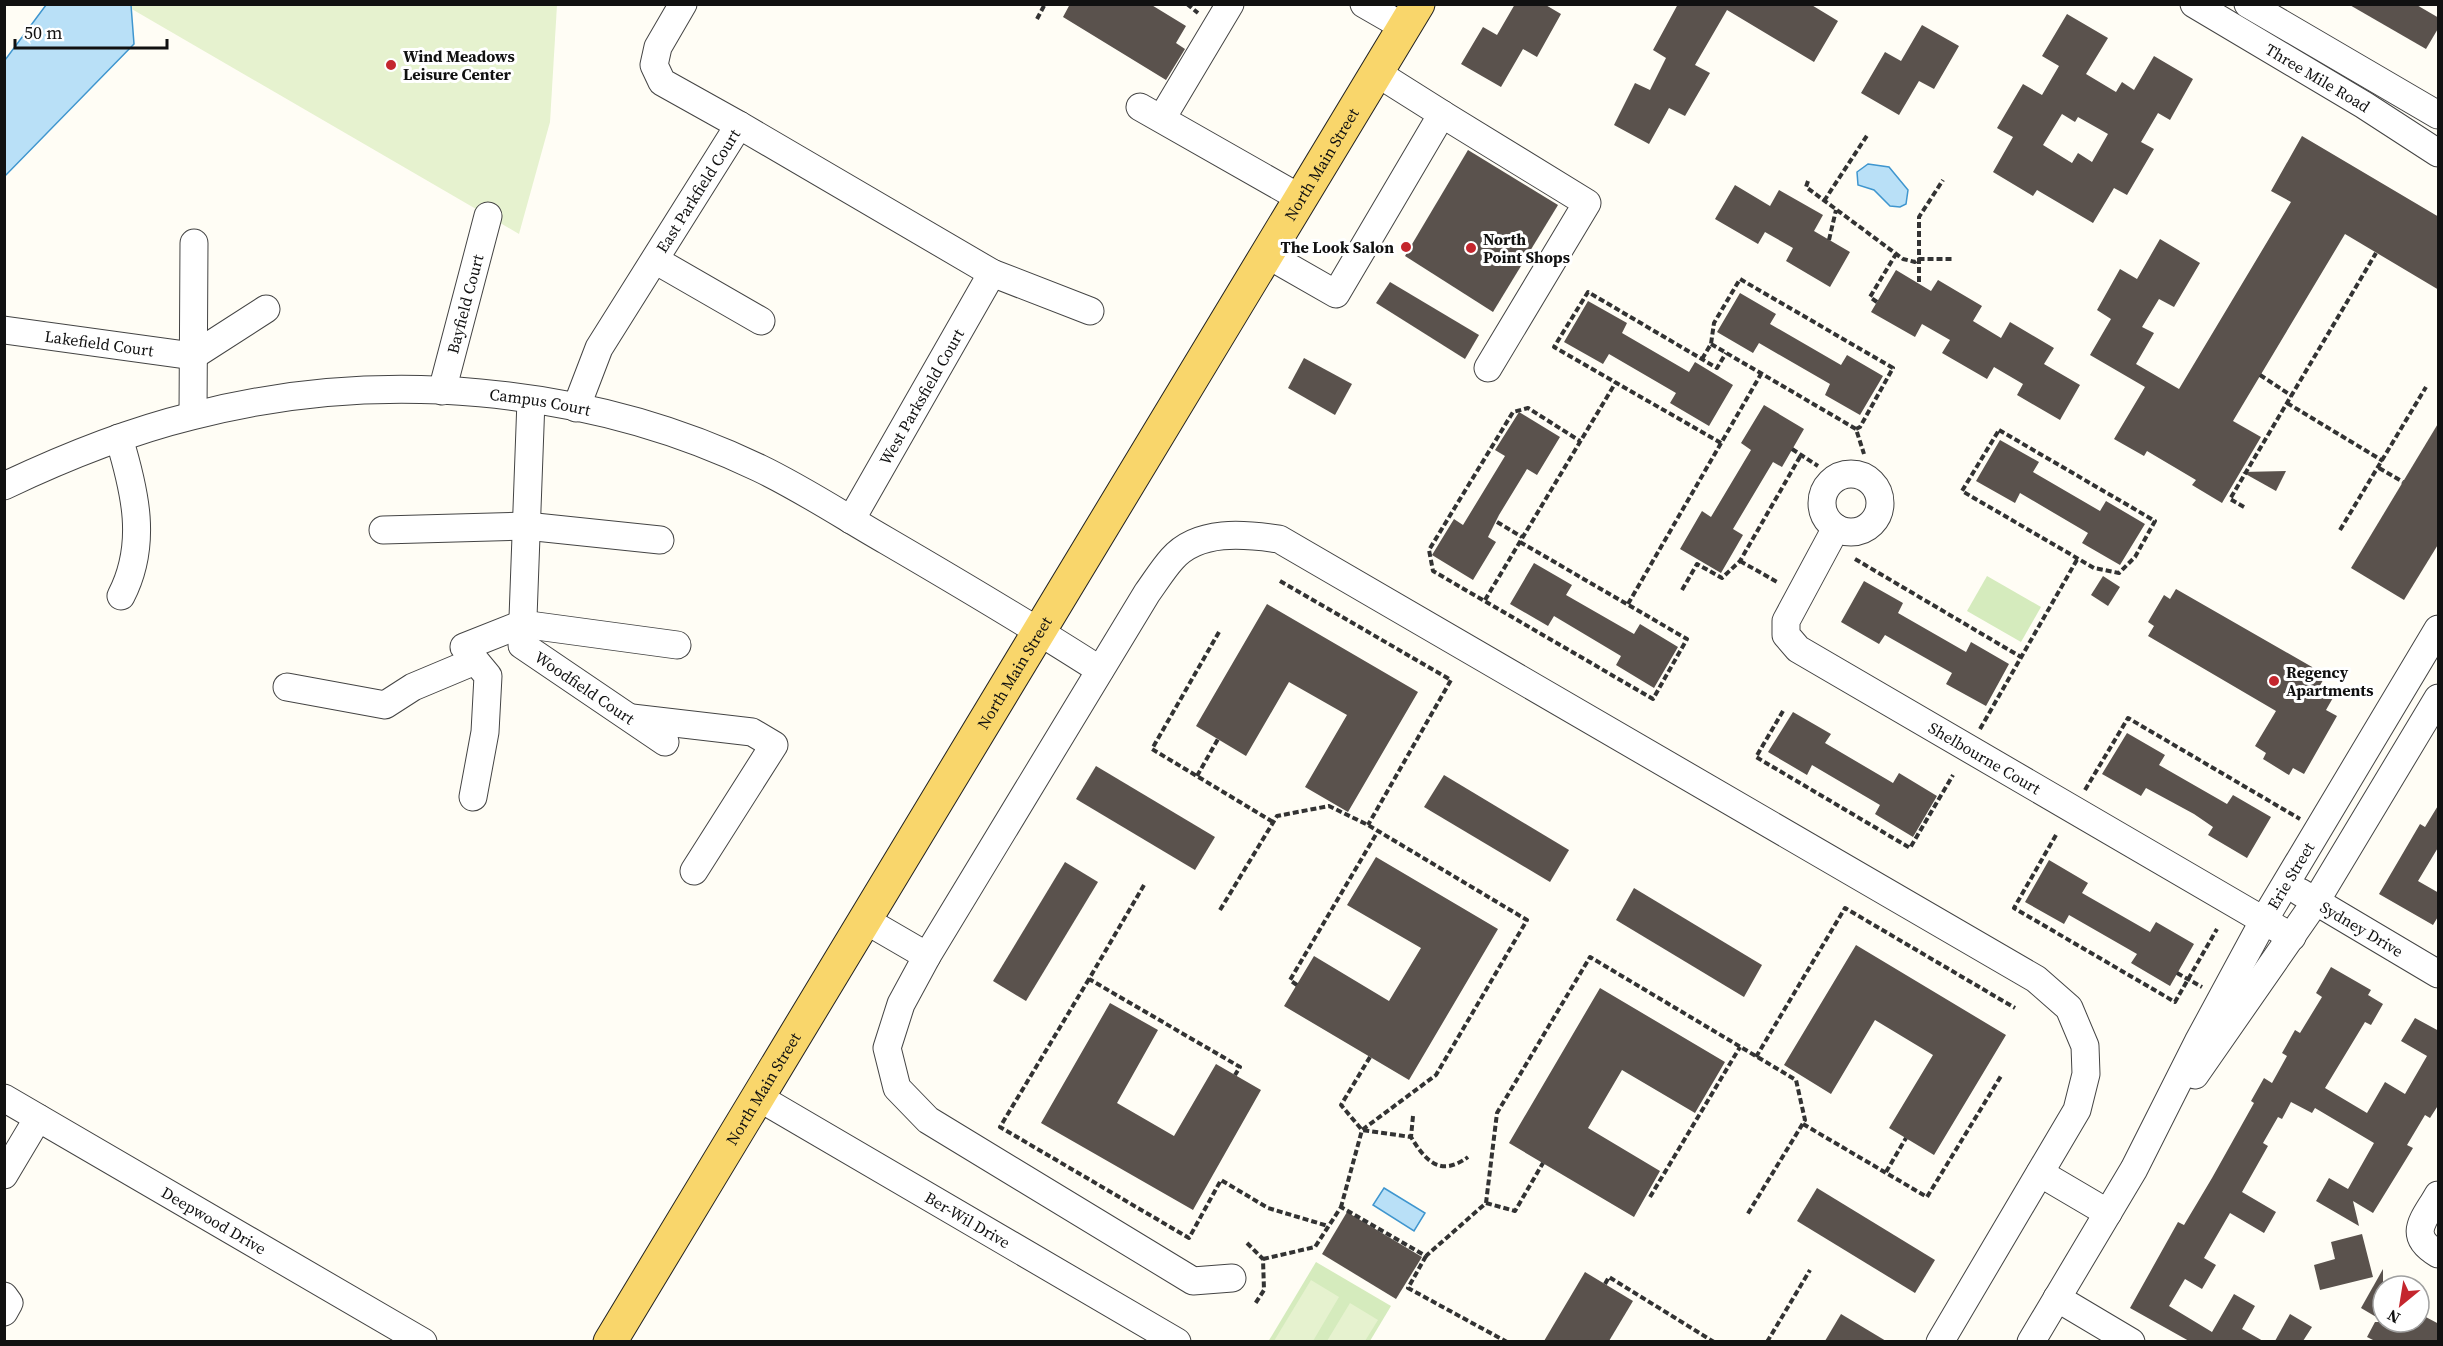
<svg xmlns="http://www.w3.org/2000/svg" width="2443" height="1346" viewBox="0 0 2443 1346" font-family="'Source Serif 4',serif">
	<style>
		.green { fill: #d5ebbd }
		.pitch { fill: #e6f2cf }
		.water { fill: #b9e0f7; stroke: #3f96cf; stroke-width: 1.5 }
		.building { fill: #5a524d; fill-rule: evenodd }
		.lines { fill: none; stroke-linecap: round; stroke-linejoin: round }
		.minor-casing { stroke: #444; stroke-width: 29 }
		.major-casing { stroke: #222; stroke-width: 35 }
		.path { stroke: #333; stroke-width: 4; stroke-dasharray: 6 3; stroke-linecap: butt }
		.minor { stroke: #fff; stroke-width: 27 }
		.major { stroke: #f9d66b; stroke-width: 33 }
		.poi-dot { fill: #c4262e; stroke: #fff; stroke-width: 2 }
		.labels { text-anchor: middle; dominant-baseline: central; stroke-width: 6; stroke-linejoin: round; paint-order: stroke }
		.poi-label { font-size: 16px; font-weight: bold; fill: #111; stroke: #fff; text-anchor: start }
		.street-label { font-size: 16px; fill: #111; stroke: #fff }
	</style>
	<rect width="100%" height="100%" fill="#fffdf5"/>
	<g class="green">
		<path d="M1987,576L2041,607L2021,642L1967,611Z"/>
		<path d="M1316,1262L1391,1306L1370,1341L1268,1342Z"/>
	</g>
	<g class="pitch">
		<path d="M131,4L557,5L550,122L519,234L130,8Z"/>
		<path d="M1311,1280L1339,1297L1313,1341H1274Z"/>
		<path d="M1350,1303L1378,1320L1365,1341H1327Z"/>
	</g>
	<g class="water">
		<path d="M46,5H131L134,44L5,176V60Z"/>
		<path d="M1868,164L1889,167L1908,190L1906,204L1900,207L1890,206L1874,190L1858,185L1857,172Z"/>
		<path d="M1384,1188L1425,1213L1414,1231L1373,1205Z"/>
	</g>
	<g class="building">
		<path d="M1070,4H1150L1186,26L1176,43L1185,49L1166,80L1063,17Z"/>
		<path d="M1515,4H1544L1561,14L1537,57L1523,49L1501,87L1461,64L1483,27L1497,35Z"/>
		<path d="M1678,4H1810L1838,21L1814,62L1727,10L1695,65L1710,73L1685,116L1669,108L1649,144L1614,125L1635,83L1650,90L1666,58L1653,50Z"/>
		<path d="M2348,4H2415L2439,18V27L2426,49Z"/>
		<path d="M2067,14L2108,38L2086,74L2116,92L2122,82L2134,90L2154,56L2193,79L2170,120L2158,113L2141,142L2154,149L2127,195L2114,188L2093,223L2037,190L2033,196L1993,172L2013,137L1997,128L2023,84L2042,95L2059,66L2042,56ZM2062,114L2075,122L2078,117L2108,134L2092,162L2078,153L2072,163L2043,145Z"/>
		<path d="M1922,25L1959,46L1934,89L1919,81L1899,115L1861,93L1885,52L1901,61Z"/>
		<path d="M2302,136L2439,217V290L2345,234L2233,421L2261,437L2222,503L2192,485L2196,480L2147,451L2144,456L2114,439L2145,387L2090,355L2111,319L2097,310L2120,269L2137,279L2160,239L2200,263L2174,307L2159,299L2142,327L2154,333L2136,364L2179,389L2291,202L2271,191Z"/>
		<path d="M1468,150L1558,205L1493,312L1405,256Z"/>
		<path d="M1735,185L1770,206L1779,190L1823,215L1814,231L1850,252L1830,287L1786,261L1793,248L1765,232L1758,244L1715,219Z"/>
		<path d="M1896,270L1931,291L1938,280L1982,306L1973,321L2001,338L2010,322L2054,348L2044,364L2080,385L2060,420L2017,395L2023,384L1994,367L1987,379L1942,353L1950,340L1922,324L1915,337L1871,312Z"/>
		<path d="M1390,282L1479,335L1465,359L1376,303Z"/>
		<path d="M1740,293L1776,314L1770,324L1841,365L1847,355L1883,376L1860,415L1825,395L1830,384L1759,343L1753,353L1717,332Z"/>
		<path d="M1588,301L1627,323L1622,333L1689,372L1695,362L1733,385L1709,426L1670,403L1676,393L1609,354L1603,364L1564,342Z"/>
		<path d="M1304,358L1352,384L1335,415L1288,388Z"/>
		<path d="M1764,405L1804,429L1782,467L1773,462L1733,529L1743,535L1721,573L1680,549L1702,511L1711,517L1751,450L1741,443Z"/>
		<path d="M1519,412L1560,437L1537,475L1527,469L1499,515L1488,537L1496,542L1473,580L1432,555L1454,519L1463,525L1505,456L1495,450Z"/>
		<path d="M2439,422V543L2404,600L2351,568Z"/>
		<path d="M2000,440L2039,462L2033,472L2100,511L2106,501L2145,524L2120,565L2082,543L2088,533L2020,493L2015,503L1976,481Z"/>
		<path d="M2286,471L2276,491L2242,472Z"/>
		<path d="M1534,563L1572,585L1566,595L1634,634L1640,624L1678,647L1654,688L1616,665L1621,656L1554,616L1548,626L1510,604Z"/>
		<path d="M2103,576L2120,587L2108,606L2091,595Z"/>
		<path d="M1864,581L1903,603L1898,613L1966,652L1971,642L2009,664L1986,706L1946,684L1952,673L1885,635L1879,644L1841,622Z"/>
		<path d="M2176,589L2326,675L2319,687L2334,696L2326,710L2337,716L2304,774L2293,768L2289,775L2263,759L2266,753L2255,746L2276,711L2148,636L2154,626L2148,622L2164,595L2170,599Z"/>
		<path d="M1267,604L1418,692L1348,812L1305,787L1347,715L1289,682L1246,756L1196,726Z"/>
		<path d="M1793,712L1831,734L1825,743L1893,783L1899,773L1937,796L1913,837L1875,814L1880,805L1812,765L1807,775L1768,752Z"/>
		<path d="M2127,733L2165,755L2159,765L2227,804L2233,795L2271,817L2247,858L2208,835L2213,827L2194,814L2146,788L2141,796L2102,774Z"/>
		<path d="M1096,766L1215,837L1195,870L1076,799Z"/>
		<path d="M1444,775L1569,850L1550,882L1424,807Z"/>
		<path d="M2439,804V846L2418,881L2439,893V915L2433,925L2379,894L2420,824L2425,827Z"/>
		<path d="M1376,857L1498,929L1409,1080L1284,1006L1314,956L1389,1001L1421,948L1347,905Z"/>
		<path d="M2049,860L2088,883L2082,893L2150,932L2156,922L2194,944L2170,986L2131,963L2137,954L2069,915L2064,924L2025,902Z"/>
		<path d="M1065,862L1098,882L1026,1001L993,981Z"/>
		<path d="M1634,888L1762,965L1744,997L1616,920Z"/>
		<path d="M1856,945L2006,1035L1934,1155L1889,1128L1933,1055L1875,1020L1831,1094L1784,1065Z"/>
		<path d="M2331,967L2371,990L2368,995L2383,1004L2371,1025L2365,1022L2325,1088L2367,1113L2385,1082L2405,1094L2427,1056L2401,1041L2415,1018L2439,1031V1104L2430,1118L2425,1115L2407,1145L2413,1148L2373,1213L2353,1201L2359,1226L2316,1201L2329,1178L2348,1189L2374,1143L2315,1108L2312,1113L2291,1102L2282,1119L2278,1117L2263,1143L2268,1146L2242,1192L2276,1212L2264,1233L2230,1213L2204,1258L2216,1265L2202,1289L2185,1279L2169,1306L2212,1332L2234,1294L2255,1306L2242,1329L2263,1341H2189L2130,1308L2178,1222L2184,1225L2212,1178L2254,1103L2251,1101L2264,1078L2272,1083L2287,1056L2282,1053L2295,1030L2300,1033L2322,997L2316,993Z"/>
		<path d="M1600,988L1725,1062L1695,1113L1622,1070L1588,1128L1660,1171L1634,1217L1509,1143Z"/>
		<path d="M1110,1003L1158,1030L1117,1103L1174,1136L1216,1064L1261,1090L1193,1210L1041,1123Z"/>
		<path d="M1817,1188L1935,1260L1915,1293L1797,1221Z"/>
		<path d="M1347,1212L1422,1257L1396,1299L1322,1254Z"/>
		<path d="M2362,1234L2373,1277L2320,1290L2314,1265L2335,1259L2331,1242Z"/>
		<path d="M2383,1269V1321L2361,1308Z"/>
		<path d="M1585,1272L1633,1301L1609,1341H1544Z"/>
		<path d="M1841,1314L1886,1341H1825Z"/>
		<path d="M2290,1314L2312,1327L2303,1341H2275Z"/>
		<path d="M2422,1315L2439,1324V1341H2375L2367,1337L2375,1322H2419Z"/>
	</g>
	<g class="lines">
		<defs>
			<g id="minor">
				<path d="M1364,4L1404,27"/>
				<path id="s1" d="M2194,4L2364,105L2438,153"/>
				<path d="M2248,4L2438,115"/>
				<path d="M1140,107L1300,198"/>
				<path d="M1442,114L1587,203L1488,368"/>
				<path d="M1162,118L1230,4"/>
				<path d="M739,125L992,273L1090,311"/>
				<path d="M1266,254L1336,294L1442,114L1377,73"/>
				<path d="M655,260L761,321"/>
				<path id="s2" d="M4,330L193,356L266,309"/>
				<path id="s3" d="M442,391L488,216"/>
				<path id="s4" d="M531,400L522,645L665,742"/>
				<path id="s5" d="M576,408L599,348L739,125L662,82L654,65L658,47L683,4"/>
				<path d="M193,415L194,243"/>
				<path d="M119,438C135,491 148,544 121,596"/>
				<circle cx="1851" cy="503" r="29"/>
				<path id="s6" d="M4,486C65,457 127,432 192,416C376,368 587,385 759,468C803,489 845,517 887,541C959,583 1030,625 1100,670"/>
				<path id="s7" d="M851,520L992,273"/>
				<path id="s8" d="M1836,528L1786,621V635L1798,649L2292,937"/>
				<path d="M383,530L526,526L660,540"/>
				<path d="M287,687L385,705L413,687L475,661"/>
				<path d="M632,718L752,732L774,745L694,871"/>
				<path d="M473,797L485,732L488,676L464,647L522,624L677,645"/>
				<path id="s9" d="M2300,892L2438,974"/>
				<path d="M865,920L927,956"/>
				<path d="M2195,1075L2316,901L2438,698"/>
				<path id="s10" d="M758,1097L1177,1342"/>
				<path id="s11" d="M4,1098L423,1342"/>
				<path d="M2040,1173L2108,1213"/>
				<path d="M4,1175L38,1118"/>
				<path d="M2438,1195C2424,1220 2406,1235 2438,1254"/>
				<path d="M1232,1278L1193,1281L928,1120L897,1088L887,1048L901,1004L927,956L1147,593C1155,582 1163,569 1172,559C1198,529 1245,534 1279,539L2036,979L2069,1008L2085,1046L2086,1074L2077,1110L1940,1342"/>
				<path d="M4,1296L9,1303L4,1312"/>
				<path d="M2057,1298L2131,1342"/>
				<path id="s12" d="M2031,1342L2134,1169L2198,1042L2264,920L2438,629"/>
			</g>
			<g id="major">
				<path id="s13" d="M610,1342L1418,4"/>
			</g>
		</defs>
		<use href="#minor" class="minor-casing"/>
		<use href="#major" class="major-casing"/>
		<g class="path">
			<path d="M1187,4L1198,13"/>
			<path d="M1037,19L1045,4"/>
			<path d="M1808,181L1806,187L1903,259L1915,262L1919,259H1953"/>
			<path d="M1824,201L1868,134"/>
			<path d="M1829,240L1836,210"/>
			<path d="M1919,282V217L1943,180"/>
			<path d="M1877,302L1870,297L1896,254"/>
			<path d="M1711,344L1856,429L1864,454"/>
			<path d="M1702,359L1711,344L1714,323L1740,279L1893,368L1860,427L1856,429"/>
			<path d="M2260,375L2292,396"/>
			<path d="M2287,403L2383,461"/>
			<path d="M1999,430L2155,521L2135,557L2119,573L2094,568L1962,491Z"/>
			<path d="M1721,443L1554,347L1588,292L1717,368L1726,353"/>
			<path d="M1792,449L1818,466"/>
			<path d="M2379,468L2403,482"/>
			<path d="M2244,507L2230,499L2376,253"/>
			<path d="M1497,522L1522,537"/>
			<path d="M2340,530L2426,387"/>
			<path d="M1520,542L1687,639L1653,699L1433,571L1429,550L1513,412L1528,408L1580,441"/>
			<path d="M1855,559L2021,657"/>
			<path d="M1740,561L1779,583"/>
			<path d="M1280,581L1451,680L1368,825"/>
			<path d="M1682,590L1697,564L1722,578L1740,561L1801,455"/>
			<path d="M1485,600L1616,382"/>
			<path d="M1628,604L1761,374"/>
			<path d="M1219,632L1152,749L1273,822"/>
			<path d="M1783,711L1756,757L1910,848L1953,775"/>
			<path d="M1980,729L2078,558"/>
			<path d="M1197,776L1218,739"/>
			<path d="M2085,790L2128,718L2300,819"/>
			<path d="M2056,835L2014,908L2175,1002L2217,929"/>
			<path d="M1144,885L1089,979L1240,1067L1235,1075"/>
			<path d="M1220,910L1277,816L1329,806L1368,825L1527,920L1436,1075L1362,1130L1341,1207"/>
			<path d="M2177,973L2202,987"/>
			<path d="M1089,979L1000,1127L1189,1238L1221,1180L1268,1208L1328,1226"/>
			<path d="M1297,985L1290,980L1378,831"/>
			<path d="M1370,1057L1341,1105L1362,1130L1411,1137"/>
			<path d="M1756,1057L1845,908L2015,1008"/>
			<path d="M1413,1116L1411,1137C1426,1162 1441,1177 1468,1157"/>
			<path d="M1803,1124L1927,1197L2001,1076"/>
			<path d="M1886,1172L1906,1138"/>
			<path d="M1650,1197L1740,1047"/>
			<path d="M1486,1203L1515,1211L1543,1163"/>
			<path d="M1247,1243L1263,1259L1264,1290L1255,1304"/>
			<path d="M1426,1256L1408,1288L1507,1342"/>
			<path d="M1263,1259L1315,1247L1341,1207L1426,1256L1486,1203L1497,1113L1590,957L1796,1080L1805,1120L1747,1215"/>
			<path d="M1605,1284L1609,1277L1714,1342"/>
			<path d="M1767,1342L1810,1270"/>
		</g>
		<use href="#minor" class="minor"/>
		<use href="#major" class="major"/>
	</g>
	<g class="poi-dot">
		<circle cx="391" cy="65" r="6"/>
		<circle cx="1406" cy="247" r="6"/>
		<circle cx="1471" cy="248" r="6"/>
		<circle cx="2274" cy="681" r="6"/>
	</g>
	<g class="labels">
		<g class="poi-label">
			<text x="403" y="56">Wind Meadows<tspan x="403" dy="18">Leisure Center</tspan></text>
			<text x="1483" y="239">North<tspan x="1483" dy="18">Point Shops</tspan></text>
			<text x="1394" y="247" text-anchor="end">The Look Salon</text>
			<text x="2286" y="672">Regency<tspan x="2286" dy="18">Apartments</tspan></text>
		</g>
		<g class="street-label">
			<text stroke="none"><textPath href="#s1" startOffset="144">Three Mile Road</textPath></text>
			<text stroke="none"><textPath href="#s13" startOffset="1376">North Main Street</textPath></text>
			<text stroke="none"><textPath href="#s5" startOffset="250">East Parkfield Court</textPath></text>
			<text stroke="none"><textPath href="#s3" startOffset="90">Bayfield Court</textPath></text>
			<text stroke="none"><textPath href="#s2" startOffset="96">Lakefield Court</textPath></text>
			<text stroke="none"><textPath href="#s7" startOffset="142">West Parksfield Court</textPath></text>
			<text stroke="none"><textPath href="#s6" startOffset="552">Campus Court</textPath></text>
			<text stroke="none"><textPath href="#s13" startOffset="782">North Main Street</textPath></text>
			<text stroke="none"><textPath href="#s4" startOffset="321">Woodfield Court</textPath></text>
			<text stroke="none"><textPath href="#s8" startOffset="354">Shelbourne Court</textPath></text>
			<text stroke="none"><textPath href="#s12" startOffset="534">Erie Street</textPath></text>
			<text stroke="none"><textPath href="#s9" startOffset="72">Sydney Drive</textPath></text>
			<text stroke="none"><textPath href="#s13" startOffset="296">North Main Street</textPath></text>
			<text stroke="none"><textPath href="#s10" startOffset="243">Ber-Wil Drive</textPath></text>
			<text stroke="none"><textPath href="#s11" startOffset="243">Deepwood Drive</textPath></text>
		</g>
	</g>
	<rect width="2443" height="1346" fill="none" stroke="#111111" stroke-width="12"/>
	<g transform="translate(2401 1304) rotate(210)"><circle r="28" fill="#ffffff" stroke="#a0a0a0" stroke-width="1.5"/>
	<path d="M0-4.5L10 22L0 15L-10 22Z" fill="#c4262e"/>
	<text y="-9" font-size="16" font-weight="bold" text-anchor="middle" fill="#111111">N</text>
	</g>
	<path d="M15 39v9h152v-9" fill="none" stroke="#111111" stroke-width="3"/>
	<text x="24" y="39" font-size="18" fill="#111111" stroke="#ffffff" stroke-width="4.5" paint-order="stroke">50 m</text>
</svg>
